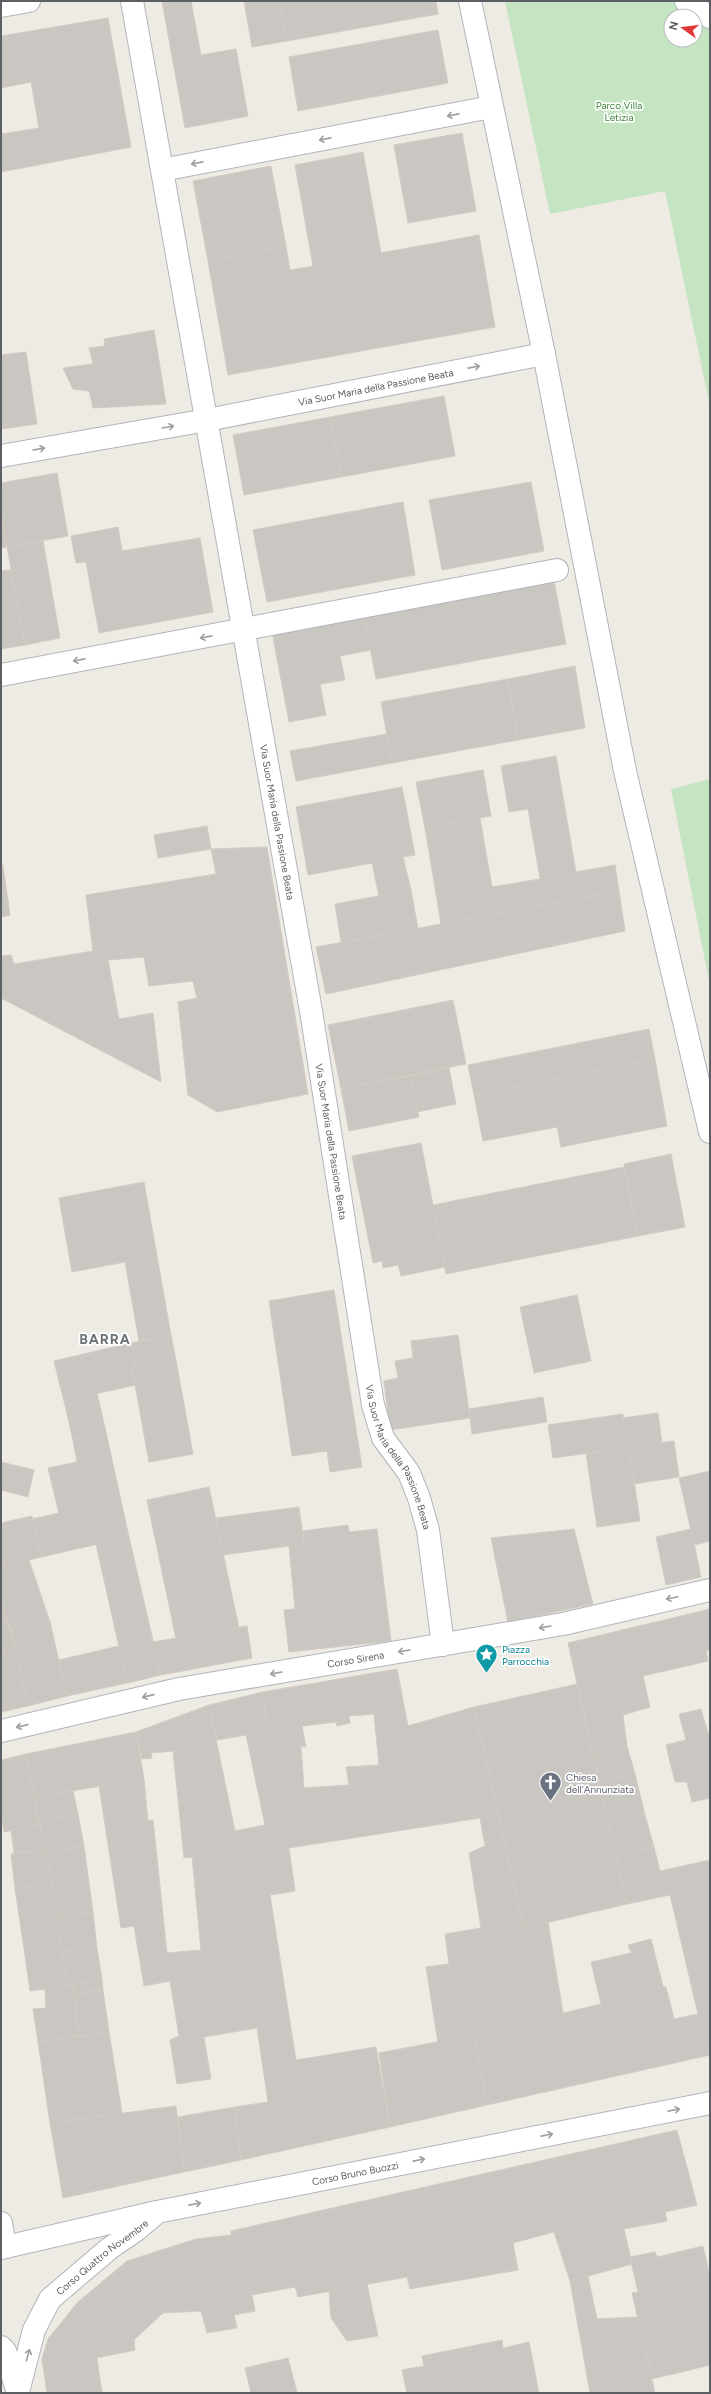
<svg xmlns="http://www.w3.org/2000/svg" width="711" height="2394" viewBox="0 0 711 2394" font-family="Figtree,sans-serif">
	<style>
		.green { fill: #c5e4c2; fill-rule: evenodd }
		.building { fill: #cac6c1; stroke: #d2ccc3; fill-rule: evenodd }
		.lines { fill: none; stroke-linecap: round; stroke-linejoin: round }
		.minor-casing { stroke: #b1b5b9; stroke-width: 24 }
		.minor { stroke: #fff; stroke-width: 22 }
		.oneway { stroke: #9da0a2 }
		.labels { text-anchor: middle; dominant-baseline: central; stroke-width: 3.5; stroke-linejoin: round; paint-order: stroke }
		.park-label { font-size: 10px; fill: #3c853a; stroke: #fff }
		.street-label { font-size: 10px; fill: #5c6064; stroke: #fff }
		.culture-label { font-size: 10px; fill: #0d838f; stroke: #fff; text-anchor: start }
		.worship-label { font-size: 10px; fill: #5b616d; stroke: #fff; text-anchor: start }
		.district-label { font-size: 14px; font-weight: bold; letter-spacing: 1px; fill: #6d7276; stroke: #fff }
	</style>
	<rect width="100%" height="100%" fill="#eeebe4"/>
	<g class="green">
		<path d="M505,1H710V407L665,191L550,214ZM671,16H695V40H671Z"/>
		<path d="M710,779V986L671,789Z"/>
	</g>
	<g class="building">
		<path d="M162,1H191L201,55L236,49L248,116L185,128Z"/>
		<path d="M244,1H279L287,41L252,47Z"/>
		<path d="M279,1H436L438,14L287,41Z"/>
		<path d="M108,18L131,147L1,172V131V134L39,128L31,82L1,88V36Z"/>
		<path d="M438,30L448,83L298,111L289,57Z"/>
		<path d="M462,133L476,211L408,223L394,145Z"/>
		<path d="M363,152L381,253L479,235L495,327L228,375L208,261L286,246L290,270L313,266L295,165Z"/>
		<path d="M271,166L286,246L208,261L193,181Z"/>
		<path d="M154,330L166,404L93,408L89,391L73,389L63,368L93,364L89,348L105,346L104,339Z"/>
		<path d="M26,352L37,424L1,429V355Z"/>
		<path d="M444,396L455,456L341,477L330,417Z"/>
		<path d="M330,417L341,477L244,495L233,435Z"/>
		<path d="M57,473L68,536L7,547L1,511V483Z"/>
		<path d="M531,482L544,551L442,570L429,500Z"/>
		<path d="M403,502L415,575L267,602L253,530Z"/>
		<path d="M1,511L7,547L1,548Z"/>
		<path d="M118,527L122,551L200,538L213,612L99,633L86,562L76,563L71,536Z"/>
		<path d="M43,541L60,638L25,645L7,547Z"/>
		<path d="M11,570L25,645L1,649V571Z"/>
		<path d="M554,581L566,644L376,679L364,615Z"/>
		<path d="M364,615L371,650L340,656L345,680L320,684L326,715L289,722L272,632Z"/>
		<path d="M575,666L585,728L518,740L508,679Z"/>
		<path d="M508,679L518,740L392,763L381,702Z"/>
		<path d="M387,734L392,763L296,781L290,751Z"/>
		<path d="M556,756L576,872L615,865L619,891L441,924L425,828L480,818L492,887L540,879L528,809L509,812L501,766Z"/>
		<path d="M483,770L491,816L425,828L416,782Z"/>
		<path d="M402,787L415,855L403,857L411,890L379,896L372,863L308,875L296,807Z"/>
		<path d="M207,826L211,849L158,858L154,835Z"/>
		<path d="M267,847L308,1094L217,1112L188,1095L178,1002L197,998L193,981L149,986L144,957L108,960L119,1019L153,1013L161,1082L1,998V956L11,955L14,964L93,951L86,895L216,874L211,849Z"/>
		<path d="M3,865L10,915L1,917V866Z"/>
		<path d="M411,890L418,929L341,942L335,904Z"/>
		<path d="M619,891L625,931L326,994L316,947Z"/>
		<path d="M453,1000L466,1064L341,1089L328,1025Z"/>
		<path d="M649,1029L655,1059L474,1095L468,1065Z"/>
		<path d="M655,1059L667,1126L561,1147L557,1127L483,1141L474,1095Z"/>
		<path d="M449,1068L456,1104L417,1112L410,1076Z"/>
		<path d="M410,1076L419,1117L349,1131L341,1089Z"/>
		<path d="M421,1143L445,1267L401,1276L398,1265L383,1268L382,1261L373,1263L352,1156Z"/>
		<path d="M671,1154L685,1227L638,1236L624,1164Z"/>
		<path d="M624,1167L638,1236L446,1274L433,1205Z"/>
		<path d="M144,1182L157,1256L72,1272L59,1198Z"/>
		<path d="M157,1256L171,1335L139,1341L125,1262Z"/>
		<path d="M334,1290L362,1467L330,1472L327,1451L292,1456L269,1301Z"/>
		<path d="M577,1295L591,1361L534,1373L520,1307Z"/>
		<path d="M171,1335L176,1360L136,1368L131,1343Z"/>
		<path d="M458,1335L470,1418L390,1430L384,1381L398,1378L395,1361L413,1358L411,1341Z"/>
		<path d="M131,1343L136,1368H132L135,1385L64,1401L54,1361Z"/>
		<path d="M176,1360L193,1454L149,1462L132,1368Z"/>
		<path d="M97,1393L106,1432L73,1440L64,1401Z"/>
		<path d="M543,1397L547,1422L472,1434L469,1409Z"/>
		<path d="M658,1413L662,1443L553,1458L548,1425L623,1414V1418Z"/>
		<path d="M106,1432L129,1537L41,1557L32,1519L59,1513L48,1468L77,1462L73,1440Z"/>
		<path d="M674,1441L679,1477L634,1484L629,1447Z"/>
		<path d="M629,1447L640,1521L597,1527L586,1454Z"/>
		<path d="M1,1462L34,1470L28,1497L1,1490Z"/>
		<path d="M710,1471V1498L685,1504L679,1478Z"/>
		<path d="M209,1487L239,1628L176,1639L147,1500Z"/>
		<path d="M710,1498V1541L694,1545L685,1504Z"/>
		<path d="M299,1507L304,1544L223,1555L216,1518Z"/>
		<path d="M32,1516L41,1557L1,1567V1523Z"/>
		<path d="M348,1525L349,1532L377,1529L391,1641L289,1652L284,1610L295,1609L289,1546L304,1544L303,1531Z"/>
		<path d="M574,1529L593,1604L508,1622L491,1538Z"/>
		<path d="M691,1529L701,1577L666,1585L656,1537Z"/>
		<path d="M129,1537L161,1675L127,1683L96,1544Z"/>
		<path d="M29,1560L50,1622L11,1630L1,1601V1567Z"/>
		<path d="M1,1601L15,1647L1,1650Z"/>
		<path d="M710,1609V1650L706,1651L708,1661L643,1676L650,1707L623,1715L627,1746L593,1754L568,1643Z"/>
		<path d="M50,1622L67,1696L28,1706L11,1630Z"/>
		<path d="M247,1626L252,1658L161,1675L153,1642Z"/>
		<path d="M119,1646L127,1683L67,1696L59,1660Z"/>
		<path d="M15,1647L28,1706L1,1712V1650Z"/>
		<path d="M397,1669L408,1726L474,1707L524,1928L548,1922L563,2013L601,2004L591,1962L631,1953L628,1945L651,1939L663,1987H666L674,2019L698,2014L670,1895L627,1904L615,1854L654,1847L660,1871L710,1860V2055L487,2105L474,2035L438,2043L426,1967L449,1964L445,1934L481,1928L469,1853L485,1846L480,1818L289,1848L295,1891L270,1895L296,2060L376,2047L390,2127L241,2160L235,2107L268,2102L257,2028L204,2037L211,2079L177,2084L170,2040L179,2036L170,1981L144,1986L134,1926L121,1928L99,1786L144,1779L148,1821L153,1820L167,1953L201,1950L192,1857L184,1858L173,1751L151,1753L152,1758L142,1759L136,1732L209,1705L235,1831L265,1825L246,1735L267,1727L263,1692ZM374,1714L379,1765L346,1767L349,1785L304,1788L301,1746L306,1747L302,1726L336,1722L337,1726L350,1723L349,1716Z"/>
		<path d="M577,1684L627,1904L524,1928L474,1707Z"/>
		<path d="M263,1692L267,1727L246,1735L217,1740L209,1705Z"/>
		<path d="M701,1709L710,1740V1798L692,1802L687,1782H675L666,1745L686,1740L679,1714Z"/>
		<path d="M136,1732L144,1779L34,1797L26,1754Z"/>
		<path d="M627,1746L635,1774L599,1783L593,1754Z"/>
		<path d="M26,1754L39,1824L4,1832L1,1813V1760Z"/>
		<path d="M635,1774L645,1815L608,1823L599,1783Z"/>
		<path d="M73,1791L78,1814L39,1821L34,1797Z"/>
		<path d="M78,1814L84,1846L46,1853L39,1821Z"/>
		<path d="M645,1815L654,1847L615,1854L608,1823Z"/>
		<path d="M39,1824L46,1849L14,1853L11,1830Z"/>
		<path d="M84,1846L93,1912L57,1917L46,1853Z"/>
		<path d="M46,1849L52,1883L15,1889L11,1854Z"/>
		<path d="M52,1883L60,1937L23,1942L15,1889Z"/>
		<path d="M93,1912L97,1948L62,1952L57,1917Z"/>
		<path d="M60,1937L67,1986L30,1991L23,1942Z"/>
		<path d="M97,1948L102,1980L67,1986L62,1952Z"/>
		<path d="M102,1980L103,1990L74,1994L73,1985Z"/>
		<path d="M73,1985L79,2036L38,2042L33,2009L46,2008L45,1989Z"/>
		<path d="M103,1990L109,2032L79,2036L74,1994Z"/>
		<path d="M109,2032L122,2113L50,2123L38,2042Z"/>
		<path d="M474,2035L487,2105L390,2127L379,2053Z"/>
		<path d="M176,2106L184,2172L63,2198L50,2123Z"/>
		<path d="M235,2107L241,2160L184,2172L178,2117Z"/>
		<path d="M677,2130L697,2205L665,2212L667,2221L624,2229L632,2264L570,2281L554,2232L513,2243L518,2270L410,2289L407,2277L298,2297L295,2287L252,2295L255,2311L234,2315L237,2328L207,2333L201,2311L163,2313L134,2340L135,2350L97,2358L102,2393H47L42,2359L48,2339L78,2302L127,2261L196,2239L231,2235V2231Z"/>
		<path d="M703,2246L710,2277V2365L652,2379L632,2293L638,2292L630,2257L655,2252L657,2257Z"/>
		<path d="M588,2276L597,2319L638,2317L655,2393H590L570,2281Z"/>
		<path d="M367,2284L378,2336L347,2341L331,2318L329,2291Z"/>
		<path d="M502,2340L503,2348L529,2342L539,2393H407L402,2370L424,2366L422,2356Z"/>
		<path d="M288,2358L297,2392L251,2393L245,2368Z"/>
	</g>
	<g class="lines">
		<defs>
			<g id="minor">
				<path id="s1" d="M132,1L311,1011L373,1405L383,1438L409,1473L419,1498L428,1530L443,1645"/>
				<path d="M470,1L544,354L625,771L710,1132"/>
				<path d="M686,1L710,17"/>
				<path d="M1,6L29,1"/>
				<path d="M162,170L491,107"/>
				<path id="s2" d="M1,456L207,420L544,354"/>
				<path d="M1,675L557,570"/>
				<path id="s3" d="M1,1731L179,1689L563,1624L710,1590"/>
				<path d="M1,2223L5,2247"/>
				<path id="s4" d="M1,2248L157,2212L710,2103"/>
				<path d="M1,2347L5,2351L18,2393"/>
				<path id="s5" d="M18,2392L34,2330L50,2299L110,2248L135,2231L155,2214"/>
			</g>
		</defs>
		<use href="#minor" class="minor-casing"/>
		<use href="#minor" class="minor"/>
	</g>
	<defs><path id="oneway-shaft" d="M-6 0H5M1.5-3L5.5 0L1.5 3" fill="none" stroke-width="1.6" stroke-linecap="round" stroke-linejoin="round"/></defs>
	<g class="oneway">
		<use href="#oneway-shaft" transform="translate(453 115) rotate(169)"/>
		<use href="#oneway-shaft" transform="translate(325 139) rotate(169)"/>
		<use href="#oneway-shaft" transform="translate(197 163) rotate(169)"/>
		<use href="#oneway-shaft" transform="translate(474 367) rotate(-11)"/>
		<use href="#oneway-shaft" transform="translate(168 427) rotate(-10)"/>
		<use href="#oneway-shaft" transform="translate(39 449) rotate(-10)"/>
		<use href="#oneway-shaft" transform="translate(206 637) rotate(169)"/>
		<use href="#oneway-shaft" transform="translate(79 660) rotate(169)"/>
		<use href="#oneway-shaft" transform="translate(672 1598) rotate(168)"/>
		<use href="#oneway-shaft" transform="translate(545 1627) rotate(170)"/>
		<use href="#oneway-shaft" transform="translate(404 1651) rotate(171)"/>
		<use href="#oneway-shaft" transform="translate(276 1673) rotate(170)"/>
		<use href="#oneway-shaft" transform="translate(148 1696) rotate(167)"/>
		<use href="#oneway-shaft" transform="translate(22 1726) rotate(167)"/>
		<use href="#oneway-shaft" transform="translate(674 2110) rotate(-11)"/>
		<use href="#oneway-shaft" transform="translate(547 2135) rotate(-11)"/>
		<use href="#oneway-shaft" transform="translate(419 2160) rotate(-11)"/>
		<use href="#oneway-shaft" transform="translate(195 2204) rotate(-11)"/>
		<use href="#oneway-shaft" transform="translate(28 2355) rotate(-75)"/>
	</g>
	<defs>
		<symbol id="sight-pin" viewBox="-11 -11 22 30"><path d="M0 17L-7.5 6A9.5 9.5 0 1 1 7.5 6Z" fill="#0f9aa8" stroke="#fff"/><path d="M0-6L1.8-2.2L6-1.7L2.9 1.2L3.7 5.4L0 3.3L-3.7 5.4L-2.9 1.2L-6-1.7L-1.8-2.2Z" fill="#fff"/></symbol>
		<symbol id="church-pin" viewBox="-11 -11 22 30"><path d="M0 17L-7.5 6A9.5 9.5 0 1 1 7.5 6Z" fill="#6b7280" stroke="#fff"/><path d="M-1.2-6h2.4v3.5h3.3v2.4h-3.3V6h-2.4V-.1h-3.3v-2.4h3.3Z" fill="#fff"/></symbol>
	</defs>
	<g fill-rule="evenodd">
		<use href="#sight-pin" x="474" y="1642" width="25" height="34"/>
		<use href="#church-pin" x="538" y="1770" width="25" height="34"/>
	</g>
	<g class="labels">
		<g class="park-label">
			<text x="619" y="105">Parco Villa<tspan x="619" dy="12">Letizia</tspan></text>
		</g>
		<g class="street-label">
			<text stroke="none"><textPath href="#s2" startOffset="381">Via Suor Maria della Passione Beata</textPath></text>
			<text stroke="none"><textPath href="#s1" startOffset="834">Via Suor Maria della Passione Beata</textPath></text>
			<text stroke="none"><textPath href="#s1" startOffset="1158">Via Suor Maria della Passione Beata</textPath></text>
			<text stroke="none"><textPath href="#s1" startOffset="1483">Via Suor Maria della Passione Beata</textPath></text>
			<text stroke="none"><textPath href="#s3" startOffset="362">Corso Sirena</textPath></text>
			<text stroke="none"><textPath href="#s4" startOffset="362">Corso Bruno Buozzi</textPath></text>
			<text stroke="none"><textPath href="#s5" startOffset="166">Corso Quattro Novembre</textPath></text>
		</g>
		<g class="culture-label">
			<text x="502" y="1649">Piazza<tspan x="502" dy="12">Parrocchia</tspan></text>
		</g>
		<g class="worship-label">
			<text x="566" y="1777">Chiesa<tspan x="566" dy="12">dell'Annunziata</tspan></text>
		</g>
		<g class="district-label">
			<text x="105" y="1339">BARRA</text>
		</g>
	</g>
	<rect width="711" height="2394" fill="none" stroke="#5c6064" stroke-width="4"/>
	<g transform="translate(683 28) rotate(284)"><circle r="19" fill="#ffffff" stroke="#bebfc1"/>
	<path d="M0-3L7 15L0 10L-7 15Z" fill="#e13738"/>
	<text y="-6" font-size="11" font-weight="bold" text-anchor="middle" fill="#5c6064">N</text>
	</g>
</svg>
